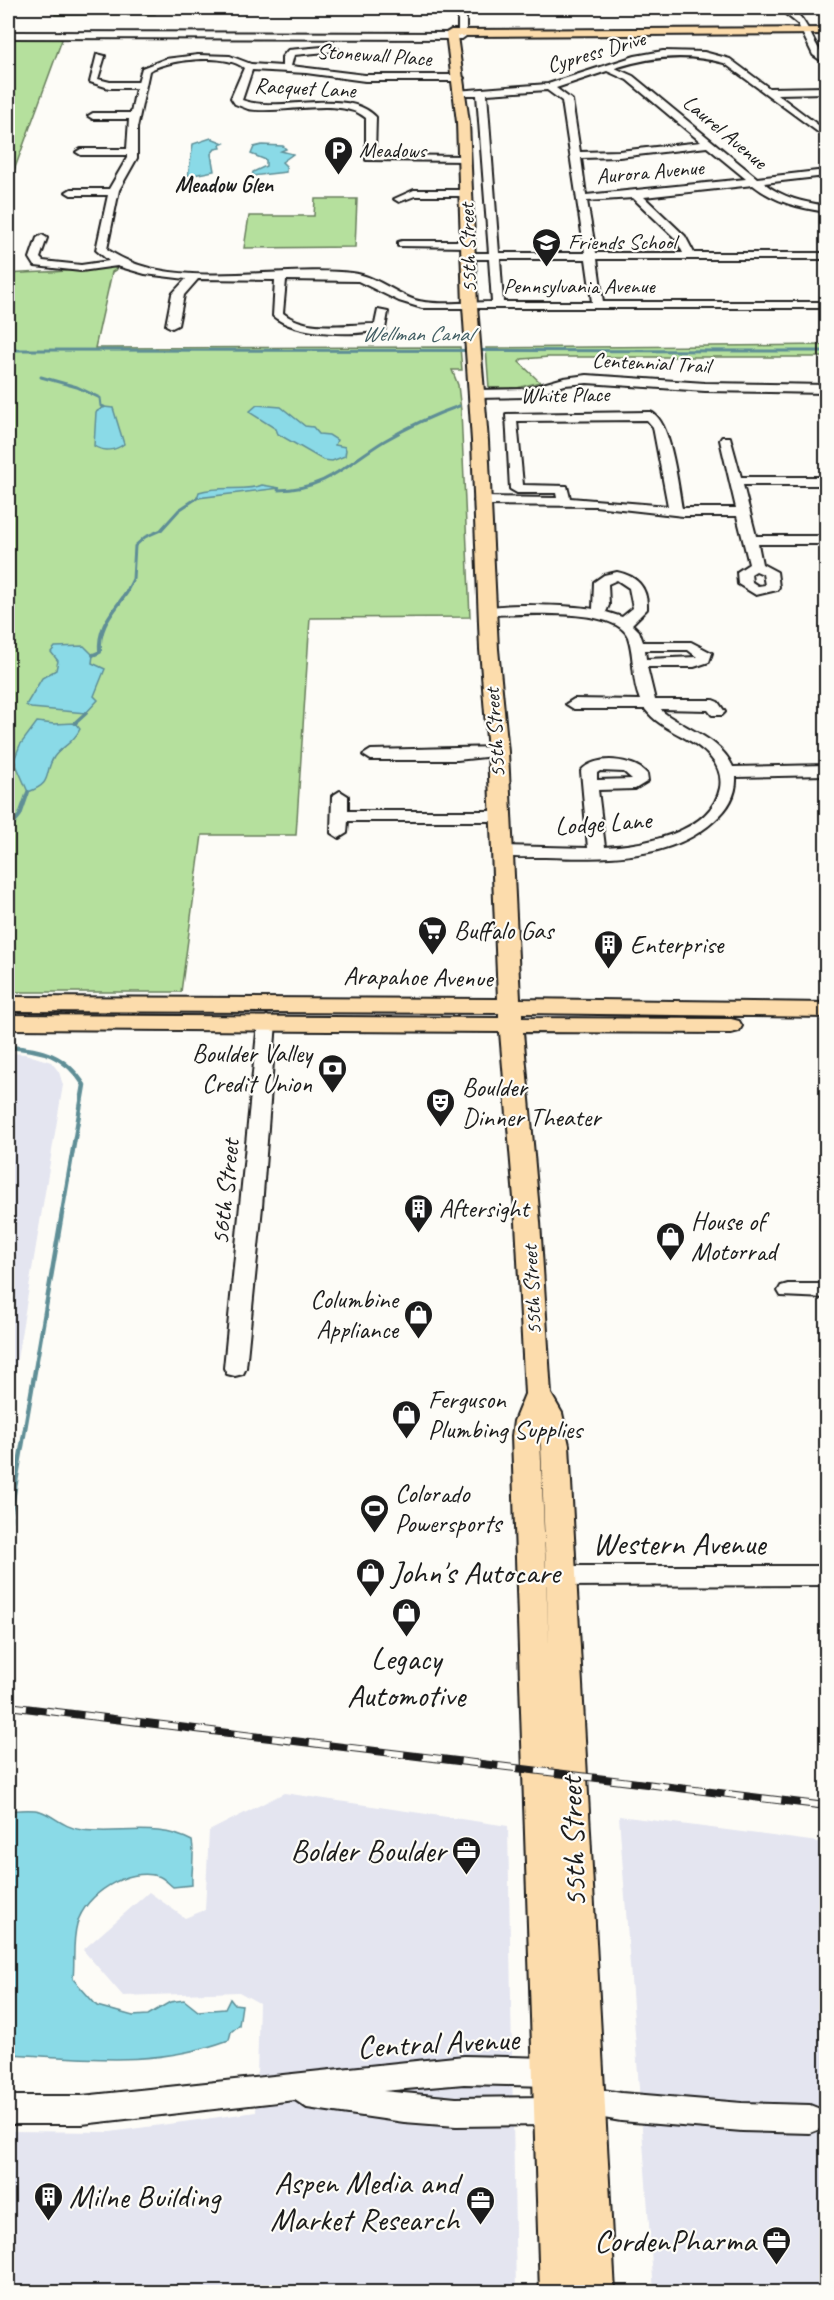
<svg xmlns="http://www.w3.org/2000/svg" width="834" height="2300" viewBox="0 0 834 2300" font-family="Caveat,sans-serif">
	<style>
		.built { fill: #e4e5f0 }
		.green { fill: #b5e09d; stroke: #687e5c; stroke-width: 1.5 }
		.water { fill: #8adae7; stroke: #5e8e96; stroke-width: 1.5 }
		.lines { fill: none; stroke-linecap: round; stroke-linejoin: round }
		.stream-far2 { stroke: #5e8e96; stroke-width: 3 }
		.stream-far1 { stroke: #5e8e96; stroke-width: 4 }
		.stream { stroke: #5e8e96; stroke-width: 4.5 }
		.minor-casing { stroke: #1c1c1c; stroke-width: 4 }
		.major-casing { stroke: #1c1c1c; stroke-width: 4 }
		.minor { fill: #fdfcf7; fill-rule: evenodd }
		.major { fill: #fcdcac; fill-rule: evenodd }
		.rail-casing { stroke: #1c1c1c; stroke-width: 8 }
		.rail { stroke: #fdfcf7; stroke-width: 6; stroke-dasharray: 19; stroke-linecap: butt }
		.labels { text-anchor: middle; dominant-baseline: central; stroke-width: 4.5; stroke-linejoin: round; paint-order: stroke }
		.far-street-label { font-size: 22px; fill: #1c1c1c; stroke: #fdfcf7 }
		.far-poi-label { font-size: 22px; fill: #1c1c1c; stroke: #fdfcf7; text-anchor: start }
		.far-neighbourhood-label { font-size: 22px; font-weight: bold; fill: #1c1c1c; stroke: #fdfcf7 }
		.far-water-label { font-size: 22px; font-style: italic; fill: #425e63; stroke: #fdfcf7 }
		.street-label { font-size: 26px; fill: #1c1c1c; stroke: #fdfcf7 }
		.poi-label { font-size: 26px; fill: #1c1c1c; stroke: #fdfcf7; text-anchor: start }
		.near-street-label { font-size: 32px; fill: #1c1c1c; stroke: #fdfcf7 }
		.near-poi-label { font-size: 32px; fill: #1c1c1c; stroke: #fdfcf7; text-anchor: end }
	</style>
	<rect width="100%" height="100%" fill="#fdfcf7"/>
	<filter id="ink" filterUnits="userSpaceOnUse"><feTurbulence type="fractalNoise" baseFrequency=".0167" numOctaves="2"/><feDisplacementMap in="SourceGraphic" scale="12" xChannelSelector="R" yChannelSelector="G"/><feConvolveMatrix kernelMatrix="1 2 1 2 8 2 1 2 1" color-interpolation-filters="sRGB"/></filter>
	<g filter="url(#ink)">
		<g class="built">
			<path d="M8,1053L25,1054L51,1062L59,1072L63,1085L8,1413Z"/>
			<path d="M284,1793L508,1826L516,2292H8V2131L110,2132L256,2112L259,2003L239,1992L123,1996L83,1950L149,1892L185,1918L205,1910L209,1831Z"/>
			<path d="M619,1816L826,1843V2292H654Z"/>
		</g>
		<g class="green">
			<path d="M56,8H158L155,14L55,15Z"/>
			<path d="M8,37H63L8,187Z"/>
			<path d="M315,199H357L355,247L244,248L249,216H314Z"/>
			<path d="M111,266L117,269L112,272L95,348L460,347L462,370H452L458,385L461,411L470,617L310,618L296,835H202L181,992H8V274C42,271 77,273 111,266Z"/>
			<path d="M826,345V357H549L522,359L519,362L540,382L517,388H489L486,348Z"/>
		</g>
		<g class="water">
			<path d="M211,138L224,143L220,145L221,148L215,149L211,154L214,171L188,176L193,144Z"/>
			<path d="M262,145L283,146L286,149L281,151L293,154L282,162L286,166V172L252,176L253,172L266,166V160L251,154L254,147Z"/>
			<path d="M257,405L281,407L305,426L313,427L319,434L329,435L337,440L335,445L345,447L346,450L345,456L332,461L323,460L278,434L276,429L249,412Z"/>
			<path d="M104,407L113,408L124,444C115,451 103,452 94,446L96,412Z"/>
			<path d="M262,485L280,488L197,498L199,492C220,485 246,492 262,485Z"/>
			<path d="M84,646L93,655L92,663L105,669L94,696L98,700L86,713L31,708L26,705L42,678L56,670L58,661L51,652L55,647Z"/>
			<path d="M37,722L54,724L75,723L80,729C73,744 62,746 54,757C43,774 54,783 28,792L14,760L20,745Z"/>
			<path d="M8,1810C17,1811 31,1808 40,1811C55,1816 62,1827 82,1830C119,1835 157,1822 192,1841C195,1855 191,1870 192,1885L173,1887C169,1884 163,1877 158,1876C128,1867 85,1894 77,1924C72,1942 75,1960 73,1979L97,2006L133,2016L148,2015L170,2002L184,2000L198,2011L225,2009L230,1999L234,2004L242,2005L239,2025L231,2032L229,2040C153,2068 86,2058 8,2054Z"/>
		</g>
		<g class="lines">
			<g class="stream-far2">
				<path d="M8,350L826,351"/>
				<path d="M41,377L77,387L100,398L101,406L104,407"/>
				<path d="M278,490C327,489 345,465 384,441C408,427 433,415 459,406"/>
				<path d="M126,593L133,579L135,546L145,537L161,530L179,510L197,498"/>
			</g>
			<g class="stream-far1">
				<path d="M93,655L100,652C98,625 113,613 127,592"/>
				<path d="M75,723L86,713"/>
				<path d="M8,830L20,815L28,792"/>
			</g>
			<path class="stream" d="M8,1047C42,1049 65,1055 84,1085L8,1528"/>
			<defs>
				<g id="minor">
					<path d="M458,8H466V36L462,39L8,38V32L458,33Z"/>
					<path d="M778,8C807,5 809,43 826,57V64L813,55L798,24Z"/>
					<path d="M334,46L338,49L337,51L294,55L291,66L365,75H459L464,78L459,81H365L306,73L252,70L242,100C279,114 347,86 376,117L375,155L464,156L468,157V161L366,160V118C340,96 281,115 248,109L235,104L231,98L244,68C225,53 169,59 149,71L137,128V158L119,190L107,249C169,294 279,264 352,273C376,276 393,292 415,300C434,306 470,302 492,302L489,259H470L465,256L470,253H489L477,95H456V91L548,84L635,56L663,51L704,52L730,59L769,88L826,87V93L777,94L826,131V138L724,63C687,53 652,56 615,68L633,76L757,178L826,170V176L764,183C782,198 804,202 826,206V212C799,208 774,202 753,185L644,197L685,236L694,253H826V259H597L603,302H826V308H422L399,301L358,281L286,280L283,313C306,332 348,324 375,324L378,310L388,312L385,329C357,336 296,336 273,316L275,280L198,279L184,295L178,325L172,328L166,325L172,294L186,279L145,274L117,266L81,271L35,266L30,258L37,238L42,235L47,238L40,258L43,261L81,265L109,261L96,250L108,195H71L66,192L71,189H109L127,158V155H81L76,152L81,149H127L129,119H93L88,116L93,113H131L136,88H109L90,82L97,54L105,56L98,79L110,82H138L142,68L165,59L198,55L230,56L251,64L282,66V57L288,50ZM607,71L627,80L701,142L619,151L580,152L572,100L556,88ZM547,90L562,101L585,253H499L487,94ZM707,147L746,179L586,195L581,158L619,157ZM633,198L676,239L683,253H596L587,201ZM500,259H586L592,302H503Z"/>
					<path d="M414,190H466L471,193L466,196H415L399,202L394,199Z"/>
					<path d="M402,241H469L474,244L469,247L398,246V242Z"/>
					<path d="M587,375L705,383L826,385V393L705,391L587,383L565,385L526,397L476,398L470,394L476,390L525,389L564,378Z"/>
					<path d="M650,412C671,418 678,487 682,508H736L720,440L722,437H730L741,477H826V485H743L756,536H826V544H758L762,564L777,572L779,587L777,590L756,595L738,584L737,572L749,564L737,516H683L595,506L481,505L474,501L481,497L557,498L556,493H517L510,489L506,414ZM647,420L653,427L668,506L570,498L567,486L523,485L517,421ZM756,571L763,574L765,585L758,586L752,582L751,574Z"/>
					<path d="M617,572C637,576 648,588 647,609L632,624L639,631L643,642H691L712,653L709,662L694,667H647L655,700H713L718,702L725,712L722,715H712L708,710L661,709L663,712C687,730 720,738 733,767L826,765V775L736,777C737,794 728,809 715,820C671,861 602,859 545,857C529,857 511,858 495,855L493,851L501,846L588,848L581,771C594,754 634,758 647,774L648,781L635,789L598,790L605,847C643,845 711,833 720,788C722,777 718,766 711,758C693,736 662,732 645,709H574L566,704L574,699L640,700C631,680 635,657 628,637C616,606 515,615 487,615L480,611C489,601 576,606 593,609L594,582L604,575ZM617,580L629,588L633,608L622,617L606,612L609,605L608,584ZM688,650L697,657L646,659L645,650ZM600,771L624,772L632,779L597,780V773Z"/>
					<path d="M498,747L506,752L504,755L457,760H371L363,755L371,750Z"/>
					<path d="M340,791L348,796V811H499L507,816L499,821H348L347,833L339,838L331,833L332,796Z"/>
					<path d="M267,1016L276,1022L262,1207L246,1368L243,1374L235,1376L227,1374L224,1368L258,1022Z"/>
					<path d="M788,1284H826V1298L781,1296L778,1291L781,1286Z"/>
					<path d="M549,1566H826V1585L549,1586L541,1583L537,1576L541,1569Z"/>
					<path d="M464,2056L549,2058L568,2065L572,2075L568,2085L558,2089L549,2086L464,2084L383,2091L456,2098L551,2097L585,2087L621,2093L742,2103L810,2105L820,2109L824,2119L820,2129L810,2133L742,2131L621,2121L586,2115L551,2125L456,2126L404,2122L307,2108L295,2100L82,2124H8V2096H82Z"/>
				</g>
				<path id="major" d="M826,28V34L457,36L469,122L477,306L488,441L498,649L508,752L520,999L826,1003V1017L522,1013V1018L731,1019L739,1021L742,1026L739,1031L731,1033L523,1032L540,1222L551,1394L562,1413L569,1445L615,2292H540L512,1436L514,1421L525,1394L516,1222L500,1032L8,1029V1015L499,1018V1013L8,1011V997L498,999L488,752L480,649L472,441L463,306L457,122L446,33L451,30ZM540,1438L541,1445L549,1648Z"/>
			</defs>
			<use href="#minor" class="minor-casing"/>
			<use href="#major" class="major-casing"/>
			<use href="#minor" class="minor"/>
			<use href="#major" class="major"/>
			<defs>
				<path id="rail" d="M8,1706L826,1806"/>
			</defs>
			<use href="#rail" class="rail-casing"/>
			<use href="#rail" class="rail"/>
		</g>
	</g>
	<defs>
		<symbol id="parking-pin" viewBox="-11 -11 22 30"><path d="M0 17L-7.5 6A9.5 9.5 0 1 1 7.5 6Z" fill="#1c1c1c" stroke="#fdfcf7"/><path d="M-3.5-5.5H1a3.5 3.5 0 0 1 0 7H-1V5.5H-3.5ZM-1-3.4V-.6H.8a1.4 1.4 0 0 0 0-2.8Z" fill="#fff"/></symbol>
		<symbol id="school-pin" viewBox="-11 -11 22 30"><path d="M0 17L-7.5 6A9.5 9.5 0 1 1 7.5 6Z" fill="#1c1c1c" stroke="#fdfcf7"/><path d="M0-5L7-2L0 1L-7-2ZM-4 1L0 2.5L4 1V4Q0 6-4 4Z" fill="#fff"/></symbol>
		<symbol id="supermarket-pin" viewBox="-11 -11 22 30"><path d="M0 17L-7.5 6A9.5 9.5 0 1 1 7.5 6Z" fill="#1c1c1c" stroke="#fdfcf7"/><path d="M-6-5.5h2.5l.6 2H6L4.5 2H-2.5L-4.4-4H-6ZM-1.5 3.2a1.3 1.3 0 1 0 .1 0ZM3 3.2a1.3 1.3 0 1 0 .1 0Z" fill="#fff"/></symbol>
		<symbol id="building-pin" viewBox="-11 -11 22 30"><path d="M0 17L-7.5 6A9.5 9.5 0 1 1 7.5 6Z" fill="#1c1c1c" stroke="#fdfcf7"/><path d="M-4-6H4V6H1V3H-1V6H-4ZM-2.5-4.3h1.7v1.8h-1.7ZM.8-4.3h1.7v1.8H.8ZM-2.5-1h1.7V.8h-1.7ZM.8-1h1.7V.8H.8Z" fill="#fff"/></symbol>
		<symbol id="bank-pin" viewBox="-11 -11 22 30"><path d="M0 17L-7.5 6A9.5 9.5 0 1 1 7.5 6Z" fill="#1c1c1c" stroke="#fdfcf7"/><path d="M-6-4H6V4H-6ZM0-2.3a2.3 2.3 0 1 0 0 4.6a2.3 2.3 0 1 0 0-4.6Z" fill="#fff"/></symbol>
		<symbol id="theatre-pin" viewBox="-11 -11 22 30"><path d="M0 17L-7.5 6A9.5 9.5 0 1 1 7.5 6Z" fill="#1c1c1c" stroke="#fdfcf7"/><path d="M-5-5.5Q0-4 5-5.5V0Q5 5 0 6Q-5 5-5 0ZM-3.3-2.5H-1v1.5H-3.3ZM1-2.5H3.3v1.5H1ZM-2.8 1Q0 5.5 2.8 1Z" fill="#fff"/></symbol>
		<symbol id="shop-pin" viewBox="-11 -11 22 30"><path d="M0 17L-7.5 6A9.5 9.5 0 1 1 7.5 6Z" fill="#1c1c1c" stroke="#fdfcf7"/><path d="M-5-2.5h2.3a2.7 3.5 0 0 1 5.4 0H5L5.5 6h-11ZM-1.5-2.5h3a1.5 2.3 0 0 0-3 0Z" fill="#fff"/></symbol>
		<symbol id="stadium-pin" viewBox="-11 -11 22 30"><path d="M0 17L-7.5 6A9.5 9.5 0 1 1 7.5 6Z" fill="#1c1c1c" stroke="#fdfcf7"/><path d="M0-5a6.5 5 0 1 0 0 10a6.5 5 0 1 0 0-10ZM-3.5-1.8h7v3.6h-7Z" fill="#fff"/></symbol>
		<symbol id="office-pin" viewBox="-11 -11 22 30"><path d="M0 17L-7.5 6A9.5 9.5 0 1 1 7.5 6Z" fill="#1c1c1c" stroke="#fdfcf7"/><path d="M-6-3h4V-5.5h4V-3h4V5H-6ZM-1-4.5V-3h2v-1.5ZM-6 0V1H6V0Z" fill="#fff"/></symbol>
	</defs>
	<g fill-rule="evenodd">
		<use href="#parking-pin" x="322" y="134" width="33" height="45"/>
		<use href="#school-pin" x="530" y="226" width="33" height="45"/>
		<use href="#supermarket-pin" x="416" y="914" width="33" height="45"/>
		<use href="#building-pin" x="592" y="928" width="33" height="45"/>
		<use href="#bank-pin" x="316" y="1052" width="33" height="45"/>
		<use href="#theatre-pin" x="424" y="1086" width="33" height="45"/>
		<use href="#building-pin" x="402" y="1192" width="33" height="45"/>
		<use href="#shop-pin" x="654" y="1220" width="33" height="45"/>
		<use href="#shop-pin" x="402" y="1298" width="33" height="45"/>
		<use href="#shop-pin" x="390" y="1398" width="33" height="45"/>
		<use href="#stadium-pin" x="358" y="1492" width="33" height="45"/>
		<use href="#shop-pin" x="354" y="1556" width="33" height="45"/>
		<use href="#shop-pin" x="390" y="1596" width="33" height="45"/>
		<use href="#office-pin" x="450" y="1834" width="33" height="45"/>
		<use href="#building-pin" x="32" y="2180" width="33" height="45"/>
		<use href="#office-pin" x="464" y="2184" width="33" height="45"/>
		<use href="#office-pin" x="760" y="2224" width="33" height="45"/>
	</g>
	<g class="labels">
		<g class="far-street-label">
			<text transform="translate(596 52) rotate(-16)">Cypress Drive</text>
			<text transform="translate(374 55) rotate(4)">Stonewall Place</text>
			<text transform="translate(305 88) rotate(3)">Racquet Lane</text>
			<text transform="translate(725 132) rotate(40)">Laurel Avenue</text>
			<text transform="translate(650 172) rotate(-5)">Aurora Avenue</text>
			<text transform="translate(468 248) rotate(-92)">55th Street</text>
			<text x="579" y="286">Pennsylvania Avenue</text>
			<text transform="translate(651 363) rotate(3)">Centennial Trail</text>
			<text transform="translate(565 395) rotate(-1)">White Place</text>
			<text transform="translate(495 733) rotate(-94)">55th Street</text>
			<text transform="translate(532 1290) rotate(-93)">55th Street</text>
		</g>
		<g class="far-poi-label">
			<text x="359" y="150">Meadows</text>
			<text x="568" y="242">Friends School</text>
		</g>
		<g class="far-neighbourhood-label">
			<text x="224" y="185">Meadow Glen</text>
		</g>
		<g class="far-water-label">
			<text x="417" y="334">Wellman Canal</text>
		</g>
		<g class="street-label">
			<text transform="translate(603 823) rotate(-4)">Lodge Lane</text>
			<text transform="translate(418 977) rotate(1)">Arapahoe Avenue</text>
			<text transform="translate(225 1192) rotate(-84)">56th Street</text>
		</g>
		<g class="poi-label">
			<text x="454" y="930">Buffalo Gas</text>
			<text x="630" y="944">Enterprise</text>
			<text x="312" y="1053" text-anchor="end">Boulder Valley<tspan x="312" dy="30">Credit Union</tspan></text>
			<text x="462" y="1087">Boulder<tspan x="462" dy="30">Dinner Theater</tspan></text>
			<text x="439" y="1208">Aftersight</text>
			<text x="691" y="1221">House of<tspan x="691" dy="30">Motorrad</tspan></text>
			<text x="398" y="1299" text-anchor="end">Columbine<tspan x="398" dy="30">Appliance</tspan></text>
			<text x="428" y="1399">Ferguson<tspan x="428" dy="30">Plumbing Supplies</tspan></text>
			<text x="395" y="1493">Colorado<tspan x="395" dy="30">Powersports</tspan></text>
		</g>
		<g class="near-street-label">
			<text x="679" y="1543">Western Avenue</text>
			<text transform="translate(573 1842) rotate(-92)">55th Street</text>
			<text transform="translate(438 2043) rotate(-3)">Central Avenue</text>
		</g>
		<g class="near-poi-label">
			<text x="391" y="1572" text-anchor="start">John's Autocare</text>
			<text x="406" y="1658" text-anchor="middle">Legacy<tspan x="406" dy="37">Automotive</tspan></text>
			<text x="446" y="1850">Bolder Boulder</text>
			<text x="459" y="2182">Aspen Media and<tspan x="459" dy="37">Market Research</tspan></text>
			<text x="69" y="2196" text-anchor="start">Milne Building</text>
			<text x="756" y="2240">CordenPharma</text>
		</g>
	</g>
	<rect width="834" height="2300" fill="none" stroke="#fdfcf7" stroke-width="30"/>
	<rect x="15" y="15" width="804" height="2270" fill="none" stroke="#1c1c1c" stroke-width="2" filter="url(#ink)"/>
</svg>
